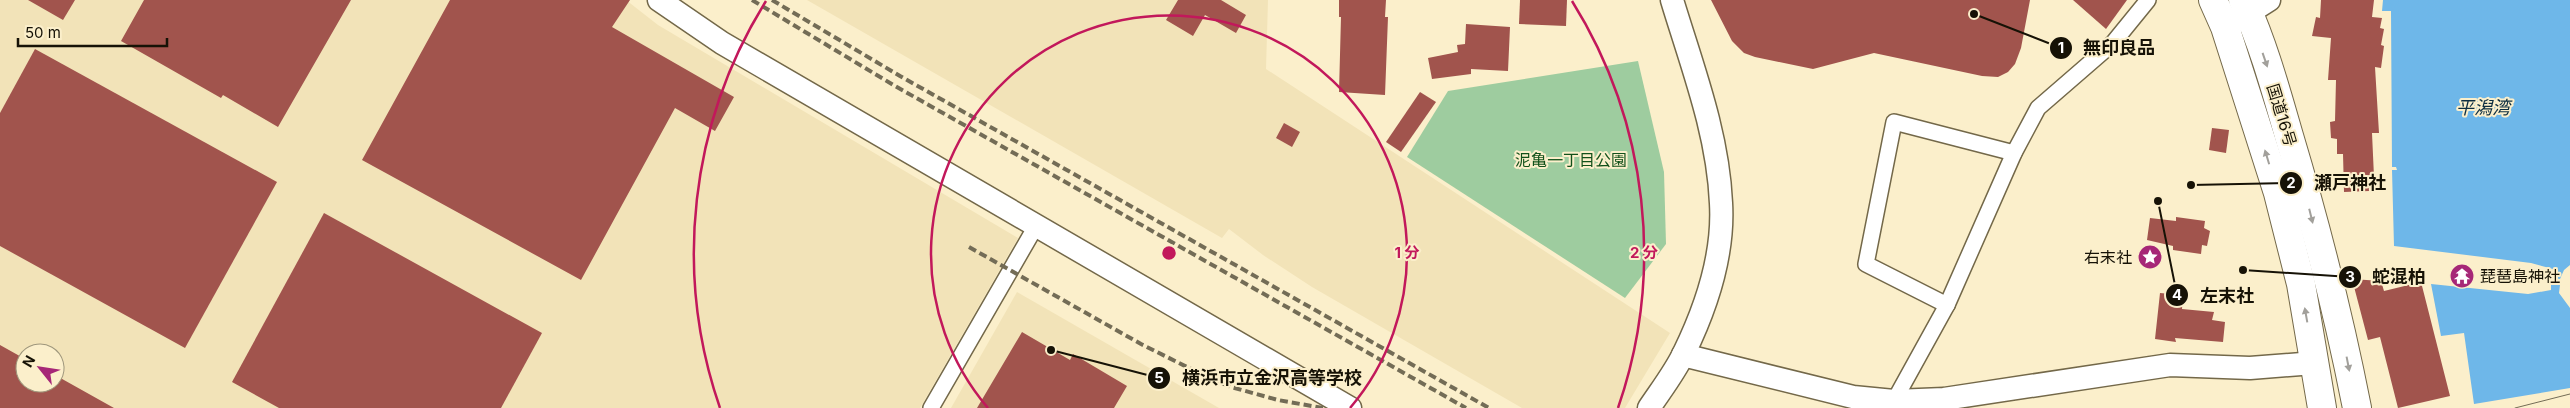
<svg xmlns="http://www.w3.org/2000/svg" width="2570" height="408" viewBox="0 0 2570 408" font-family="Inter,'Noto Sans JP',sans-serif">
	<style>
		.built { fill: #f2e3b8; fill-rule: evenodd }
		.green { fill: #9ecc9f }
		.water { fill: #6eb7e9 }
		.building { fill: #a1544d }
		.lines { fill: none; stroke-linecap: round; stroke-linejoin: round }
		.street-casing { stroke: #736849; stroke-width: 18 }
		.secondary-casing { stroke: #736849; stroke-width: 25 }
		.highway-casing { stroke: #736849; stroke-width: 30 }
		.street { stroke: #fff; stroke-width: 15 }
		.secondary { stroke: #fff; stroke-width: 22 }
		.highway { stroke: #fff; stroke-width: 28 }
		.tram { stroke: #736c56; stroke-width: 1 }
		.rail { stroke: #736c56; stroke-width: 4; stroke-dasharray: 8 4; stroke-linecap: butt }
		.oneway { fill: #a2a09b }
		.ring { fill: none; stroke: #c2185b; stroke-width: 2.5 }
		.labels { text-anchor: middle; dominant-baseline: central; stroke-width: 4; stroke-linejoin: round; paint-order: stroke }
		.street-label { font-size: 16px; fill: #161206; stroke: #fbefcb }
		.park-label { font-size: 16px; fill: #12511a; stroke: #fbefcb }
		.poi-label { font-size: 16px; fill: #161206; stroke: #fbefcb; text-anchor: end }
		.water-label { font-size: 18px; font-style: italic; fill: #0b2d41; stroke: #fbefcb }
		.centre { fill: #c2185b; stroke: #fbefcb; stroke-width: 2.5 }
		.ring-label { font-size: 15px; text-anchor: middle; font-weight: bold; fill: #c2185b; stroke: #fbefcb; stroke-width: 4; stroke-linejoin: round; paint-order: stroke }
		.leader { fill: none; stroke: #161206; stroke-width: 2 }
		.callout-dot { fill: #161206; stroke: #fbefcb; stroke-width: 2 }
		.mark-label { font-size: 15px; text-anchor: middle; font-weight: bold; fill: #fff }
		.callout-label { font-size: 18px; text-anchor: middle; font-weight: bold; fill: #161206; stroke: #fbefcb; stroke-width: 4; stroke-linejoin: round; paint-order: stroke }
	</style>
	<rect width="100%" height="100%" fill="#fbefcb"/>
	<g class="built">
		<path d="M0,0H626L658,25L1018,238L920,408H0ZM25,353H55V383H25Z"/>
		<path d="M807,0H1268L1266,69L1670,333L1625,408H1522L1312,287L1263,255L1229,229L1222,238Z"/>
		<path d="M1017,292L1219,408H951Z"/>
	</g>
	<path class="green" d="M1638,61L1664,172L1666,244L1625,298L1407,157L1448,91Z"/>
	<g class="water">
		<path d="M2383,0H2570V265L2564,270L2560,279L2552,278L2553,269L2531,263L2394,246L2392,170H2397L2396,167H2392L2391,11H2382Z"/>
		<path d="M2431,284L2528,294L2551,290V284L2560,285L2559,293L2570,308V388L2474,404L2464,333L2441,336Z"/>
	</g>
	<g class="building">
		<path d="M28,0H75L63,20Z"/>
		<path d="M144,0H351L278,127L223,95L221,98L121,41Z"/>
		<path d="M450,0H630L612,27L734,97L715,131L675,108L581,280L362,160Z"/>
		<path d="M1178,0H1221L1246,15L1236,33L1205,15L1193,36L1166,20Z"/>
		<path d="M1339,0H1386L1385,17H1388L1385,95L1339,92L1341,17H1339Z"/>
		<path d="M1520,0H1567L1566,26L1519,24Z"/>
		<path d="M1711,0H2030L2021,48L2015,64L2008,72L1998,77L1982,76L1874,53L1813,69L1755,57L1744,53L1732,41Z"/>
		<path d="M2073,0H2127L2106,29Z"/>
		<path d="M2321,0H2374L2372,17L2382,18L2380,28L2384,29L2381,45L2384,46L2381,68L2375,67L2379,133H2372L2374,177L2368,179L2369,191L2344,192L2343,154H2337V139L2331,138L2330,122L2335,121L2336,80H2328L2331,38L2312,36L2316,17L2320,18Z"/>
		<path d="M1466,24L1510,27L1508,71L1471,69V74L1432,79L1428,58L1458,52L1457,45L1465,44Z"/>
		<path d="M35,49L277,182L185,348L0,246V113Z"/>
		<path d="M1420,92L1436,102L1401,152L1386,142Z"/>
		<path d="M1284,123L1300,132L1292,147L1276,138Z"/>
		<path d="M2212,128L2229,130L2226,153L2209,150Z"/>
		<path d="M324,213L542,333L501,408H279L232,382Z"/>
		<path d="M2176,217L2205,221L2204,228L2210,231L2207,246L2202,245L2201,254L2173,250V246L2147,240L2150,218L2176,221Z"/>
		<path d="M2352,279L2381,281L2384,291L2421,282L2450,396L2398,408L2380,337L2368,340Z"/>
		<path d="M2160,293L2183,295L2182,309L2214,312L2212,320L2225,322L2223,342L2175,338L2176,342L2155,339Z"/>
		<path d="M1022,332L1070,360L1073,354L1127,386L1114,408H977Z"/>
		<path d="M0,345L25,359V383H55V375L114,408H0Z"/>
	</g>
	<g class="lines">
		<defs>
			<g id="street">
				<path d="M1947,305L1866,264L1894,122L2014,153"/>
				<path d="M1894,401L1947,305L2014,153L2038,108L2113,43L2148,0"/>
				<path d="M931,408L1036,226"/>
			</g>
			<g id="secondary">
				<path d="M659,0L722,43L1350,408"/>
				<path d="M2236,21L2269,0"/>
				<path d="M1683,355L1853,397L1894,401L1944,399L2170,365L2250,368L2314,363"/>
				<path d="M1649,408C1661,390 1675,372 1684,353C1706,308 1724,254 1721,203C1718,133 1692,66 1672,0"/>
			</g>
			<g id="highway">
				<path d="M2213,0L2225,27L2278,193L2301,284L2322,408"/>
				<path d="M2243,0C2263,43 2276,91 2289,136C2316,226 2339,316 2357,408"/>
			</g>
		</defs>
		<use href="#street" class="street-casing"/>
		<use href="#secondary" class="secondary-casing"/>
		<use href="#highway" class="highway-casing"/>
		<use href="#street" class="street"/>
		<use href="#secondary" class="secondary"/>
		<use href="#highway" class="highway"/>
		<path class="tram" d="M2515,408L2570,394"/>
		<g class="rail">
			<path d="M752,0L895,86L1466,408"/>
			<path d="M772,0L900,76L1489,408"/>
			<path d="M969,247L1141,344L1199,373L1231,387L1278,400L1323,408"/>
		</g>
	</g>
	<defs><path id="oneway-solid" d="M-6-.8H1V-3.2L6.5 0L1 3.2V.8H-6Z" transform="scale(1.25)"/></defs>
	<g class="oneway">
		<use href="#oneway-solid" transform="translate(2265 60) rotate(71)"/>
		<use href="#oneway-solid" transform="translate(2267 157) rotate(-107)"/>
		<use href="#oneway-solid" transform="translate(2311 216) rotate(76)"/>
		<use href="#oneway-solid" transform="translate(2306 315) rotate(-100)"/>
		<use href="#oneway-solid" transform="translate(2348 364) rotate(79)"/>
	</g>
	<g class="ring">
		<path d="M988 408A238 238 0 1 1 1350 408"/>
		<path d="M720 408A475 475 0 0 1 766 1M1572 1A475 475 0 0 1 1618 408"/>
	</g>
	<defs>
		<symbol id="sight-disc" viewBox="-11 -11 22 22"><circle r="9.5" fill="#a62777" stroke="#fbefcb"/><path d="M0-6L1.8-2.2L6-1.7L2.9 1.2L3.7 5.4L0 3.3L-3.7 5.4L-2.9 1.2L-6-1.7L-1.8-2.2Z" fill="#fff"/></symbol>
		<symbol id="temple-disc" viewBox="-11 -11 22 22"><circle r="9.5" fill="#a62777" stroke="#fbefcb"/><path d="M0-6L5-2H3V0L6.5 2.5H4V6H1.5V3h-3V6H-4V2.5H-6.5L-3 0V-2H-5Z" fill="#fff"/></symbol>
	</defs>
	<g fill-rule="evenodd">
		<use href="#sight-disc" x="2136" y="243" width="28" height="28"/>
		<use href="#temple-disc" x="2448" y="262" width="28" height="28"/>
	</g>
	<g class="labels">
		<g class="street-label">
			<text transform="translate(2282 115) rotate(73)">国道16号</text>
		</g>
		<g class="park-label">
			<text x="1571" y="160">泥亀一丁目公園</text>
		</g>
		<g class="poi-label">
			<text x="2132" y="257">右末社</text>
			<text x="2480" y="276" text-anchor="start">琵琶島神社</text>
		</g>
		<g class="water-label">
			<text x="2483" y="107">平潟湾</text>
		</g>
	</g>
	<circle cx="1169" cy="253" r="8" class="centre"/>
	<g class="ring-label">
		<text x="1407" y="258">1 分</text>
		<text x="1644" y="258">2 分</text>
	</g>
	<path class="leader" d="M1974 14L2061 48M2191 185L2291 183M2243 270L2350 277M2158 201L2177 295M1051 350L1159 378"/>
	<g class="callout-dot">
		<circle cx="1974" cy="14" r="5"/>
		<circle cx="2191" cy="185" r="5"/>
		<circle cx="2243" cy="270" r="5"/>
		<circle cx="2158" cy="201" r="5"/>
		<circle cx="1051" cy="350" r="5"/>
		<circle cx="2061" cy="48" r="12"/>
		<circle cx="2291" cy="183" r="12"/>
		<circle cx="2350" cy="277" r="12"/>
		<circle cx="2177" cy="295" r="12"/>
		<circle cx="1159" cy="378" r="12"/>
	</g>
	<g class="mark-label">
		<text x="2061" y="53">1</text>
		<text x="2291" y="188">2</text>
		<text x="2350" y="282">3</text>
		<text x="2177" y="300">4</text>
		<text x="1159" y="383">5</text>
	</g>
	<g class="callout-label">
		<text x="2119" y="54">無印良品</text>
		<text x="2350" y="189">瀬戸神社</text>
		<text x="2399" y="283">蛇混柏</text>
		<text x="2227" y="302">左末社</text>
		<text x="1272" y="384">横浜市立金沢高等学校</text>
	</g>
	<g transform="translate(40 368) rotate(300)"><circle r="24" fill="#fbefcb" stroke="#9f977c"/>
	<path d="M0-4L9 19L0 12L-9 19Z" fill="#a62777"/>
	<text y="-8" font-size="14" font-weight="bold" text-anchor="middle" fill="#161206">N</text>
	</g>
	<path d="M18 38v8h149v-8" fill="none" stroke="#161206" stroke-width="2.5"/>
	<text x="25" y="38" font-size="15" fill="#161206" stroke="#fbefcb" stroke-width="4" paint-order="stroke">50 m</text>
</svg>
